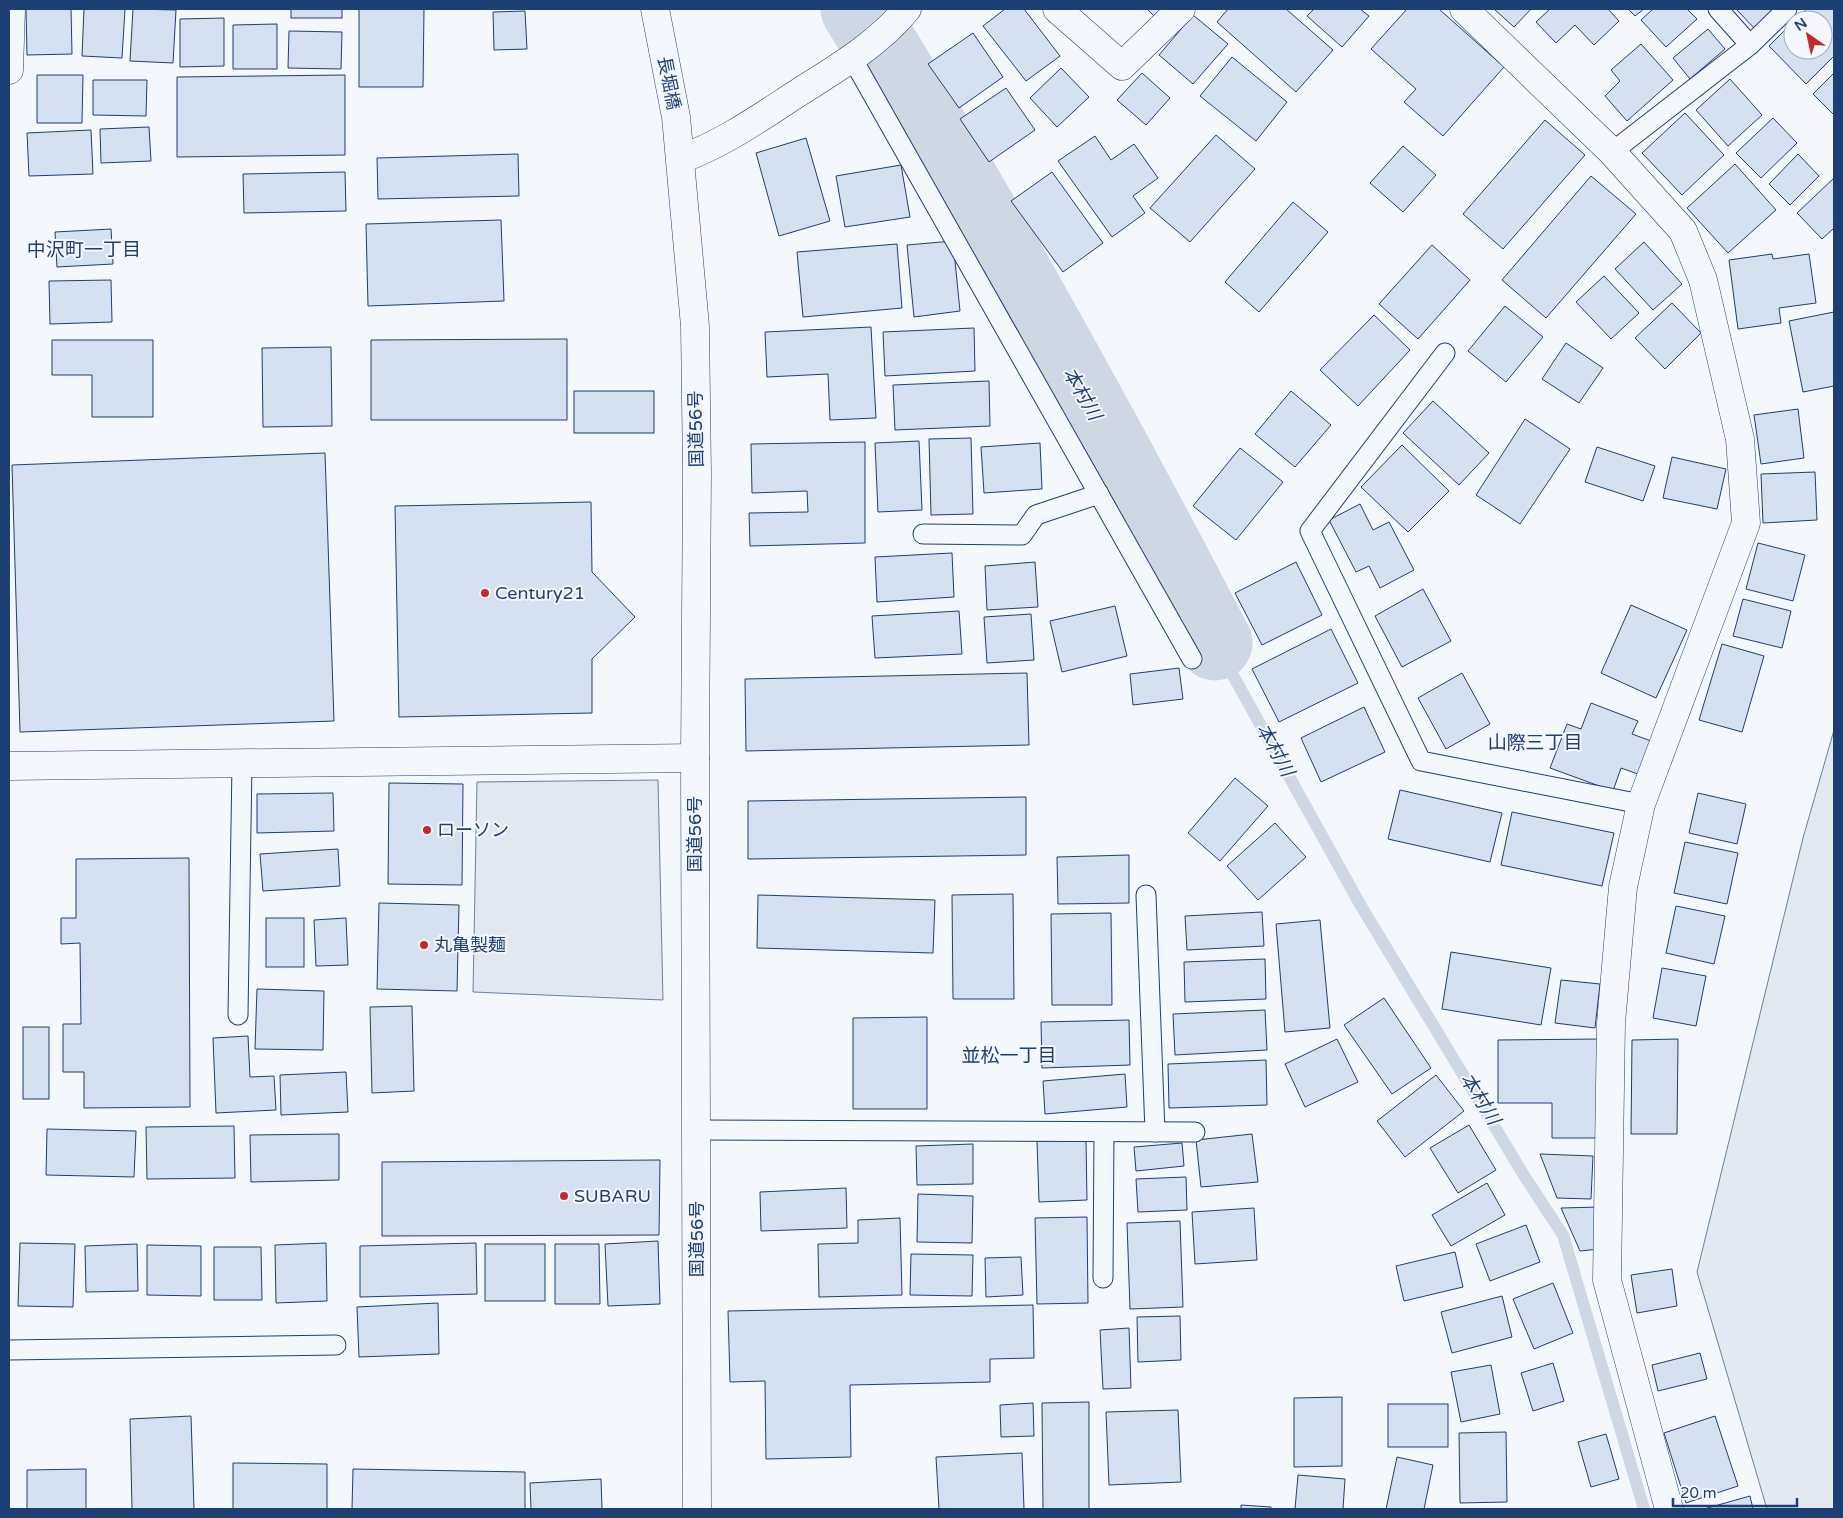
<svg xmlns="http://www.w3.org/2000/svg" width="1843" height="1518" viewBox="0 0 1843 1518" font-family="'Varela Round','Noto Sans JP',sans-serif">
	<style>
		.green { fill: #e3e9f0; stroke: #687fa3 }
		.parking { fill: #e3e8f0; stroke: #687fa3 }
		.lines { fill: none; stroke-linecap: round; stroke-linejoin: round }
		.stream { stroke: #cfd7e4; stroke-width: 12 }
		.river { stroke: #cfd7e4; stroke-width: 75 }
		.building { fill: #d5e0f0; stroke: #1d3f73 }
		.lane-casing { stroke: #1d3f73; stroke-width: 21 }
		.street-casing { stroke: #1d3f73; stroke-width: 29 }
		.highway-casing { stroke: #1d3f73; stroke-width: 29 }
		.lane { stroke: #f4f7fb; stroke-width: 19 }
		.street { stroke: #f4f7fb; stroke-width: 28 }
		.highway { stroke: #f4f7fb; stroke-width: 28 }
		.poi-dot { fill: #c62828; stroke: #f4f7fb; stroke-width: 2 }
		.labels { text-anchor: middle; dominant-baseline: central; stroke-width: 4; stroke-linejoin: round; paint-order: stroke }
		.street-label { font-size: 18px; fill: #1d3f73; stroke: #f4f7fb }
		.poi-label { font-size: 18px; fill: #1d3f73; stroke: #f4f7fb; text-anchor: start }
		.neighbourhood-label { font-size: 19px; fill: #1d3f73; stroke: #f4f7fb }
		.water-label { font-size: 19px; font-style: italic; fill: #1d3f73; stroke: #f4f7fb }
	</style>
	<rect width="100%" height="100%" fill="#f4f7fb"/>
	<path class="green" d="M1834,730V1509H1767L1697,1272L1803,838Z"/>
	<path class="parking" d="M658,780L663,1000L473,992L477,782Z"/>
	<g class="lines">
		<path class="stream" d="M1215,643L1361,906L1525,1177L1563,1235L1644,1509"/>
		<path class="river" d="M858,9C986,215 1103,428 1215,643"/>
	</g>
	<g class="building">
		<path d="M26,9H71L72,54L27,55Z"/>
		<path d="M84,9H125L122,58L82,56Z"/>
		<path d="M133,9L176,10L173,63L130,61Z"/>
		<rect x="291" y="9" width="51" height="9"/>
		<path d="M359,9H424L423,87H359Z"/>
		<path d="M1005,9H1024L1060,56L1026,81L983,26Z"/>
		<path d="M1147,9H1164L1156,18Z"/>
		<path d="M1228,9H1286L1333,50L1296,92L1217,22Z"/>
		<path d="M1314,9H1360L1369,16L1342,47L1307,16Z"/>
		<path d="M1407,9H1439L1504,67L1443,136L1404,102L1416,89L1371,49Z"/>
		<path d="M1494,9H1531L1514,27Z"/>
		<path d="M1550,9H1608L1619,21L1594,45L1575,25L1556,43L1536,22Z"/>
		<path d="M1628,9H1644L1635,16Z"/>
		<path d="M1653,9H1687L1697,19L1666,47L1641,20Z"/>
		<path d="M1736,9H1778L1756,30Z"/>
		<path d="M1807,9H1832L1834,11V56L1806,84L1769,46L1793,22V50H1823V20H1795Z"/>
		<path d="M525,11L527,49L494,50L493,12Z"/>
		<path d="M1193,15L1228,44L1193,84L1159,55Z"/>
		<path d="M224,18V66L180,67V19Z"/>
		<path d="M277,24V69H233V25Z"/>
		<path d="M1708,29L1725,49L1690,79L1673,58Z"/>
		<path d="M289,31L342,32L341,69L288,68Z"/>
		<path d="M973,33L1003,77L959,108L928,64Z"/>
		<path d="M1641,44L1673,80L1627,121L1605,96L1620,81L1611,70Z"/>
		<path d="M1232,57L1287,102L1256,141L1200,96Z"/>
		<path d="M1061,68L1089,97L1057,127L1030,98Z"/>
		<path d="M1142,73L1170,98L1146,125L1117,100Z"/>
		<path d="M1834,73V115L1813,94Z"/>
		<path d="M37,75H83L82,123H37Z"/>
		<path d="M345,75V155L177,157V77Z"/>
		<path d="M1730,79L1762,115L1728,146L1696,110Z"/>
		<path d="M93,80H147L146,116L93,115Z"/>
		<path d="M1006,88L1035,130L989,162L960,119Z"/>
		<path d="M1685,113L1724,155L1682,195L1642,153Z"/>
		<path d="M1773,118L1797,143L1761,178L1736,153Z"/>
		<path d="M1545,120L1585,155L1503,249L1463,214Z"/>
		<path d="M149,127L151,161L101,163L100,129Z"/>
		<path d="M91,130L93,174L29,176L27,133Z"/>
		<path d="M1216,135L1255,169L1190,242L1150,208Z"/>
		<path d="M1095,136L1111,160L1134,144L1158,178L1133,196L1145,213L1112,237L1058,161Z"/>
		<path d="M806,138L830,221L779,236L756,153Z"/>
		<path d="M1403,146L1436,175L1403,212L1370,183Z"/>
		<path d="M518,154L519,196L378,199L377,158Z"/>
		<path d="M1798,154L1819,176L1790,205L1769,184Z"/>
		<path d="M1735,164L1776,210L1728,253L1687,208Z"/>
		<path d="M901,165L910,217L845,227L836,176Z"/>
		<path d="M345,172L346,211L244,213L243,174Z"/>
		<path d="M1052,172L1103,243L1063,272L1011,201Z"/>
		<path d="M1591,176L1636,214L1546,318L1502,280Z"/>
		<path d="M1834,178V228L1822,239L1797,213Z"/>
		<path d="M1293,202L1328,232L1259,312L1225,282Z"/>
		<path d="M501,220L504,301L368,306L366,224Z"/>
		<path d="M111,229L113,264L57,267L55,232Z"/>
		<path d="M953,241L960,311L914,317L907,245Z"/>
		<path d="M1644,242L1682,284L1653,310L1615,269Z"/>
		<path d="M897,244L902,308L803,317L797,252Z"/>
		<path d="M1432,245L1470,280L1418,339L1379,304Z"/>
		<path d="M1772,254L1773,259L1809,254L1816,303L1779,308L1781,323L1738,329L1729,260Z"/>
		<path d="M1604,276L1639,313L1611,339L1576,302Z"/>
		<path d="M111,280L112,322L50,324L49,281Z"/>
		<path d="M1672,303L1701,333L1665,369L1635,338Z"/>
		<path d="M1505,306L1543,337L1506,382L1468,351Z"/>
		<path d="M1834,312V386L1803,392L1789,321Z"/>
		<path d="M1374,315L1410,350L1358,406L1320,370Z"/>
		<path d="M871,327L876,418L830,420L828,374L767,377L765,332Z"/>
		<path d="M974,328L975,371L885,376L883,332Z"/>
		<path d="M567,339V420H371V340Z"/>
		<path d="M52,340H153V417H92V375H52Z"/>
		<path d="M1566,343L1603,368L1579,403L1542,379Z"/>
		<path d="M331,347L332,426L263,427L262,348Z"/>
		<path d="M989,381L990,426L895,430L893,385Z"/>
		<rect x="574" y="391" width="80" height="42"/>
		<path d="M1291,391L1331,425L1295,467L1255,434Z"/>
		<path d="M1433,401L1489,453L1459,485L1403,433Z"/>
		<path d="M1798,409L1804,458L1761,464L1754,415Z"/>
		<path d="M1525,419L1570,449L1520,524L1476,495Z"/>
		<path d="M971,438L973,514L931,515L929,439Z"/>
		<path d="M919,441L922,510L878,512L875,443Z"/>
		<path d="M865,442V543L750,546L749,513L808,512L807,491L752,493L751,444Z"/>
		<path d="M1040,443L1042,489L984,493L981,447Z"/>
		<path d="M1402,445L1449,491L1408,532L1361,487Z"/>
		<path d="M1597,447L1655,466L1643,501L1585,482Z"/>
		<path d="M1240,448L1283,482L1236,540L1193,506Z"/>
		<path d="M325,453L334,721L20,732L12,465Z"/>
		<path d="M1672,457L1726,469L1717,509L1663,498Z"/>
		<path d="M1815,472L1817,520L1763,523L1761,474Z"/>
		<path d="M591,502L592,572L635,617L592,659V713L399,717L395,506Z"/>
		<path d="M1360,504L1373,530L1389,522L1414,570L1380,588L1369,566L1356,572L1329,520Z"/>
		<path d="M1758,543L1805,555L1793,601L1746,589Z"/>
		<path d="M952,553L954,597L877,602L875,557Z"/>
		<path d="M1035,562L1038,607L987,610L985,566Z"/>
		<path d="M1296,562L1322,615L1262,645L1235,593Z"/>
		<path d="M1423,589L1451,641L1402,667L1375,616Z"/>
		<path d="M1743,599L1791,611L1782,648L1733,636Z"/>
		<path d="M1631,605L1687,630L1656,698L1601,673Z"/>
		<path d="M1115,606L1127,656L1062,672L1050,621Z"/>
		<path d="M959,611L962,654L875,658L872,616Z"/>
		<path d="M1031,614L1034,660L987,663L984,617Z"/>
		<path d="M1331,629L1358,683L1279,722L1252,669Z"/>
		<path d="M1722,644L1764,656L1742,732L1699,720Z"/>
		<path d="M1179,668L1183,699L1133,705L1130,674Z"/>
		<path d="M1027,673L1029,745L746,751L745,679Z"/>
		<path d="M1462,673L1490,724L1446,749L1418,698Z"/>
		<path d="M1591,703L1638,721L1632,734L1651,741L1638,774L1621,768L1613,791L1550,768L1567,724L1581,729Z"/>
		<path d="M1364,707L1385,752L1321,782L1301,738Z"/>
		<path d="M1235,778L1268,806L1220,861L1188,833Z"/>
		<path d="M389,783L463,784L462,885L388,884Z"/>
		<path d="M1400,790L1502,813L1490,862L1388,839Z"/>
		<path d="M333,793L334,831L257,833V794Z"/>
		<path d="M1698,793L1746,804L1737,844L1689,833Z"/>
		<path d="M1026,797V855L748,859V801Z"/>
		<path d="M1512,812L1614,833L1602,886L1501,865Z"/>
		<path d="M1275,823L1306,857L1258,900L1227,866Z"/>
		<path d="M1685,842L1738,853L1727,904L1674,893Z"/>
		<path d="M338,849L340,886L263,891L260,854Z"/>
		<path d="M1129,855V903L1058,904L1057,857Z"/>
		<path d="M189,858L190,1107L84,1108V1072H63V1024H81L80,943L61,944V918H76V859Z"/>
		<path d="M1013,894L1014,999H953L952,895Z"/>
		<path d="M758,895L935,900L933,953L757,948Z"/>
		<path d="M379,903L459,905L457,991L377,989Z"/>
		<path d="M1676,906L1725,916L1714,964L1666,953Z"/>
		<path d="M1262,912L1264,946L1187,950L1185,916Z"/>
		<path d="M1111,913L1112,1005H1052L1051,914Z"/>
		<rect x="266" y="918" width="38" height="49"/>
		<path d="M346,918L348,965L316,966L314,920Z"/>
		<path d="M1320,920L1330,1028L1285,1032L1276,924Z"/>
		<path d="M1451,952L1551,968L1541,1025L1442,1009Z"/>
		<path d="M1265,959L1266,999L1185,1002L1184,962Z"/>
		<path d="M1662,968L1706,976L1696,1026L1653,1018Z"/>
		<path d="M1561,980L1600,984L1595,1028L1555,1023Z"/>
		<path d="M257,989L324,991L323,1050L255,1049Z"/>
		<path d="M1384,998L1431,1068L1392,1094L1344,1025Z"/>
		<path d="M412,1006L414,1091L372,1093L370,1007Z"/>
		<path d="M1265,1010L1267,1050L1175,1055L1173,1014Z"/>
		<path d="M927,1017V1109H853V1018Z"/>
		<path d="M1129,1020L1130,1065L1042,1068L1041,1022Z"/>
		<rect x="23" y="1027" width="26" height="72"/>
		<path d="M248,1036L250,1077L274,1076L276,1110L216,1113L213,1038Z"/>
		<path d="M1337,1039L1358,1082L1305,1107L1285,1064Z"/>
		<path d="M1601,1039V1138H1552V1103H1498V1040Z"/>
		<path d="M1678,1039L1677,1134H1631L1632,1040Z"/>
		<path d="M1266,1060L1267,1105L1169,1108L1168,1064Z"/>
		<path d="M346,1072L348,1112L281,1115L280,1075Z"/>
		<path d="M1125,1074L1127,1107L1045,1114L1043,1081Z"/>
		<path d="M1436,1075L1464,1111L1405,1157L1377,1121Z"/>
		<path d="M1469,1125L1496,1170L1458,1193L1430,1148Z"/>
		<path d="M234,1126L235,1178L147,1179L146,1127Z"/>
		<path d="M47,1129L136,1131L134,1177L46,1175Z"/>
		<path d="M339,1134V1180L251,1182L250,1135Z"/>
		<path d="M1252,1134L1258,1182L1201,1187L1196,1140Z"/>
		<path d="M1086,1140L1087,1200L1039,1202L1037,1141Z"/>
		<path d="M1182,1143L1184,1166L1136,1171L1134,1147Z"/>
		<path d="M973,1144V1184L917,1185L916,1146Z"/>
		<path d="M1540,1154L1593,1156L1591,1199L1557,1198Z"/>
		<path d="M660,1160L659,1235L382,1236V1162Z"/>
		<path d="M1186,1177L1187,1210L1138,1212L1136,1179Z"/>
		<path d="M1487,1183L1505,1215L1451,1246L1432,1215Z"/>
		<path d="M846,1188L847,1228L761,1231L760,1192Z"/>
		<path d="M918,1194L973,1196L972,1243L917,1242Z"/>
		<path d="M1599,1207L1600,1249L1580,1251L1561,1208Z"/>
		<path d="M1254,1208L1257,1260L1195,1264L1192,1212Z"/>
		<path d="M1087,1217L1088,1303L1037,1304L1035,1218Z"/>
		<path d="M900,1218L902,1295L819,1297L818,1244L858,1243V1220Z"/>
		<path d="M1180,1221L1183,1307L1130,1309L1127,1223Z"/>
		<path d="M1526,1225L1540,1262L1490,1281L1476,1244Z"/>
		<path d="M658,1241L660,1304L608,1306L605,1244Z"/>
		<path d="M20,1243L75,1244L73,1307L18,1306Z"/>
		<path d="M326,1243L327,1301L276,1303L275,1245Z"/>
		<path d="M476,1243L477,1294L360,1297V1246Z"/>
		<path d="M137,1244L138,1291L86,1292L85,1246Z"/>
		<rect x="485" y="1244" width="60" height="57"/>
		<path d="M555,1244H599L600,1304H555Z"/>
		<path d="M147,1245L201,1246V1296L147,1295Z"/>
		<path d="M214,1247H261L262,1300H214Z"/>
		<path d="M1455,1252L1463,1287L1404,1301L1396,1266Z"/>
		<path d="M911,1254L973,1255L972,1296L910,1295Z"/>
		<path d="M1021,1257L1023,1295L986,1297L985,1258Z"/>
		<path d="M1672,1269L1677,1306L1637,1313L1631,1275Z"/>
		<path d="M1553,1283L1573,1333L1534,1349L1513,1299Z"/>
		<path d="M1502,1296L1512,1337L1452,1353L1441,1312Z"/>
		<path d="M438,1303L439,1354L359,1357L357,1307Z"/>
		<path d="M1033,1305L1034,1358L990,1359V1382L850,1385L851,1457L766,1459L765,1381L730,1382L728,1311Z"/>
		<path d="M1180,1316L1181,1360L1138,1362L1137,1317Z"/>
		<path d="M1129,1328L1131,1388L1103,1389L1100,1330Z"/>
		<path d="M1700,1353L1707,1379L1658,1391L1652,1365Z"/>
		<path d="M1553,1363L1564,1401L1533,1411L1521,1373Z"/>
		<path d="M1491,1365L1500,1414L1461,1422L1451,1372Z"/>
		<path d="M1342,1397V1466L1294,1467V1398Z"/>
		<path d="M1089,1402V1509H1043L1042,1403Z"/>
		<path d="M1033,1403L1034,1436L1001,1437L1000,1405Z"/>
		<rect x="1388" y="1404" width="60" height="43"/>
		<path d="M1178,1410L1181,1482L1109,1485L1106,1412Z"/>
		<path d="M191,1416L194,1509H132L130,1419Z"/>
		<path d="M1715,1416L1738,1486L1686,1503L1664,1433Z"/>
		<path d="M1506,1432L1507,1502L1460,1503L1459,1433Z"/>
		<path d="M1606,1434L1619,1479L1591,1487L1578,1442Z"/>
		<path d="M1022,1453L1024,1509H939L936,1457Z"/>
		<path d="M1397,1457L1433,1465L1424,1509H1386Z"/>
		<path d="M233,1463L327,1464V1509H233Z"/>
		<path d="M86,1469V1509H27V1470Z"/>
		<path d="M353,1469L525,1472V1509H352Z"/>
		<path d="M1298,1475L1345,1479L1343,1509H1295Z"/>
		<path d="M601,1479L602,1509H531L530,1483Z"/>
		<path d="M1750,1496L1753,1509H1704Z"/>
		<path d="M1241,1505L1271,1507V1509H1241Z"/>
	</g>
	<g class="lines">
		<defs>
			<g id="lane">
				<path d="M1718,9L1750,45"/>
				<path d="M852,58L1192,659"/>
				<path d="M1612,152L1750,45L1787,9"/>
				<path d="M1445,353L1310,531L1421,761L1641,804"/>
				<path d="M923,534L1022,535L1036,515L1099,494"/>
				<path d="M1146,895L1155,1132"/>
				<path d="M238,1015L242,763"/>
				<path d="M697,1130L1195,1132"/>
				<path d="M1103,1278L1104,1132"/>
				<path d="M9,1350L336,1345"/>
			</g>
			<g id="street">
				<path d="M1057,9L1122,66L1181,9"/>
				<path d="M1464,9L1612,152L1683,231L1703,280L1740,439L1746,523L1641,804L1623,887L1611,1023L1607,1280L1669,1509"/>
				<path d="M9,70L11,9"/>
				<path d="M681,159C725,143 762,116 801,91C839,67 878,44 907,9"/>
				<path d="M9,766L695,758"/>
			</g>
			<path id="highway" d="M655,9L676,117L695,326L697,473L695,758L697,1509"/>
		</defs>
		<use href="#lane" class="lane-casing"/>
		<use href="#street" class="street-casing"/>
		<use href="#highway" class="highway-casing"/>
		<use href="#lane" class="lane"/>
		<use href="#street" class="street"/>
		<use href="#highway" class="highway"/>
	</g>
	<g class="poi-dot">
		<circle cx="485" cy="593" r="5"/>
		<circle cx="427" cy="830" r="5"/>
		<circle cx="424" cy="945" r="5"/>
		<circle cx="564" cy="1196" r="5"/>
	</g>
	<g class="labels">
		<g class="street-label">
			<text transform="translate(669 83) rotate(79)">長堀橋</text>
			<text transform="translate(696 429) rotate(-91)">国道56号</text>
			<text transform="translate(695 834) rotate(-90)">国道56号</text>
			<text transform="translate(697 1239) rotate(-90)">国道56号</text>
		</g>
		<g class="poi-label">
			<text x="495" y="593">Century21</text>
			<text x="437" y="830">ローソン</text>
			<text x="434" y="945">丸亀製麺</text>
			<text x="574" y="1196">SUBARU</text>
		</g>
		<g class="neighbourhood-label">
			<text x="84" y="250">中沢町一丁目</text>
			<text x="1535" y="743">山際三丁目</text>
			<text x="1009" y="1056">並松一丁目</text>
		</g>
		<g class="water-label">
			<text transform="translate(1082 394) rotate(60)">本村川</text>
			<text transform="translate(1275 750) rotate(61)">本村川</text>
			<text transform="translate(1480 1099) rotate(58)">本村川</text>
		</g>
	</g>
	<rect width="1843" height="1518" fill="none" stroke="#1d3f73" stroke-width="20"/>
	<g transform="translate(1808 35) rotate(326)"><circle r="24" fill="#f4f7fb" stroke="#9eadc5"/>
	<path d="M0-4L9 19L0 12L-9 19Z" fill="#c62828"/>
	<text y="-8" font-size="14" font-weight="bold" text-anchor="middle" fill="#1d3f73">N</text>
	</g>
	<path d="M1673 1498v8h124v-8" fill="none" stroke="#1d3f73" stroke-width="2.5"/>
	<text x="1680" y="1498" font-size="15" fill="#1d3f73" stroke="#f4f7fb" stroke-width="4" paint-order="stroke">20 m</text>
</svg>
